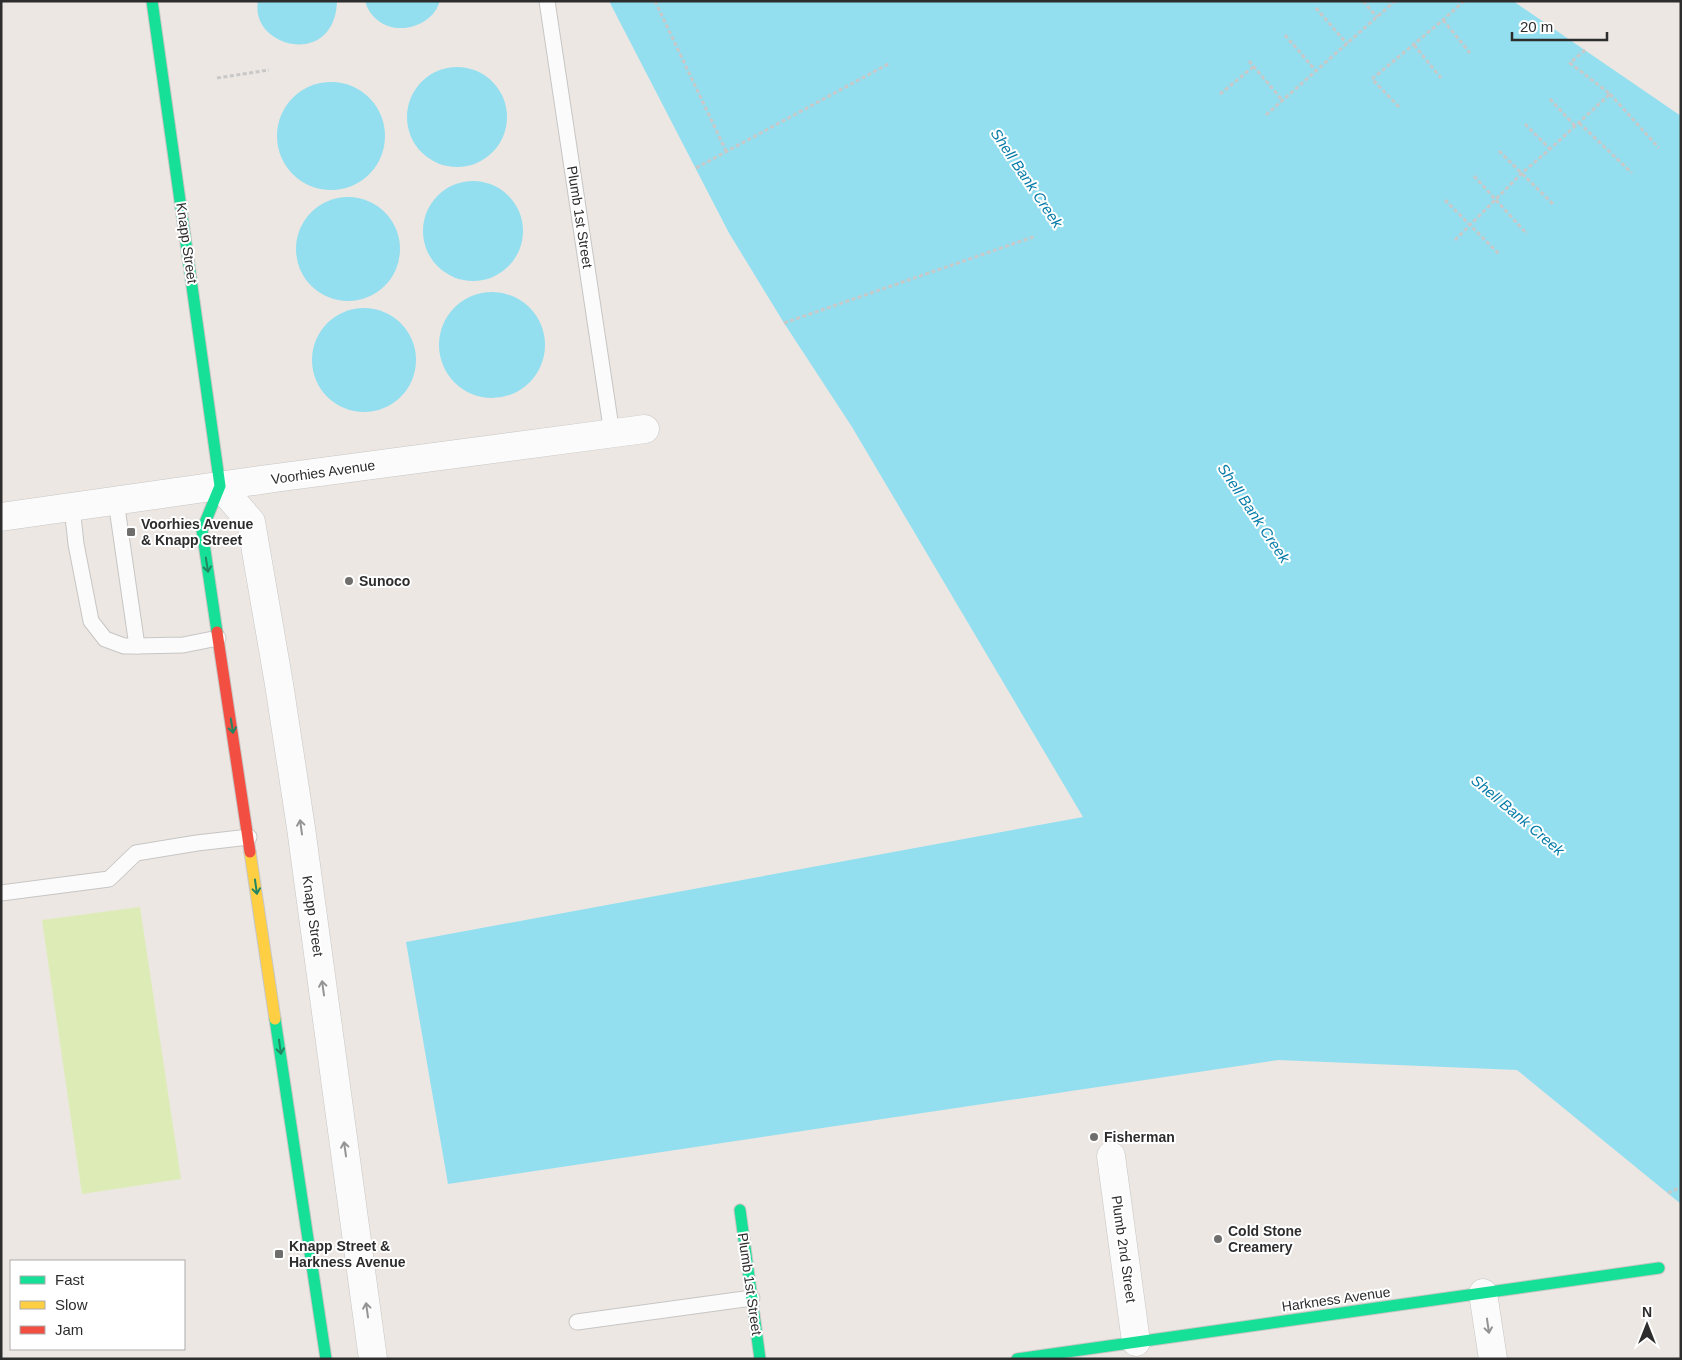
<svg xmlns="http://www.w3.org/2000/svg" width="1682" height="1360" viewBox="0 0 1682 1360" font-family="Helvetica,sans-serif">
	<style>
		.pitch { fill: #ddecb7 }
		.water { fill: #93dff0 }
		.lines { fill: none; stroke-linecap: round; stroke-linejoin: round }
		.lane-casing { stroke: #c7c6c5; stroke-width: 17 }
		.street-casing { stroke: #c7c6c5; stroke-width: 29 }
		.fast-casing { stroke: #c7c6c5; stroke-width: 13 }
		.slow-casing { stroke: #c7c6c5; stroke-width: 13 }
		.jam-casing { stroke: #c7c6c5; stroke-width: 13 }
		.path { stroke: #c8c8c8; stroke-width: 3; stroke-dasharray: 4 2.5; stroke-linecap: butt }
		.lane { stroke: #fcfbfb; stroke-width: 15 }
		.street { stroke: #fcfbfb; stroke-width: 28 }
		.fast { stroke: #16e098; stroke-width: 11 }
		.slow { stroke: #ffcf43; stroke-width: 11 }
		.jam { stroke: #f24e42; stroke-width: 11 }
		.oneway { stroke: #228662 }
		.oneway2 { stroke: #949494 }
		.poi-dot { fill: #706e6c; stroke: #fff; stroke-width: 2 }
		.labels { text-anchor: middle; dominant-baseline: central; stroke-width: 4; stroke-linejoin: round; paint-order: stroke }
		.street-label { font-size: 14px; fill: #2d2d2d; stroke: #fff }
		.poi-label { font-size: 14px; font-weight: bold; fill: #2d2d2d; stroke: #fff; text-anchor: start }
		.water-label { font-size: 15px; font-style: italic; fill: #067ca8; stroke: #fff }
	</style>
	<rect width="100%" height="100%" fill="#ece7e2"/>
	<path class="pitch" d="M140,907L181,1179L82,1194L42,920Z"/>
	<g class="water">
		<path d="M258,1H337C335,69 249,48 258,1Z"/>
		<path d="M365,1H440C438,6 436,11 432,15C411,36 374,32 365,1Z"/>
		<path d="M609,1H1513L1681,116V1204L1517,1070L1278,1060L448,1184L406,942L1083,817L852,427L784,323L729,233Z"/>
		<circle cx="457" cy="117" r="50"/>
		<circle cx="331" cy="136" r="54"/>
		<circle cx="473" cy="231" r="50"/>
		<circle cx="348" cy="249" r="52"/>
		<circle cx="492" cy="345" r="53"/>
		<circle cx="364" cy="360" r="52"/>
	</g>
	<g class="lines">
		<defs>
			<g id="lane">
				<path d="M547,1L612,434"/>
				<path d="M116,501L137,646"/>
				<path d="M72,507L76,544L91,621L105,639L124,646H137L183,645L218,638"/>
				<path d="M1,893L109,879L136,853L197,843L249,837"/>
				<path d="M577,1322L752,1298"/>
			</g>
			<g id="street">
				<path d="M220,486L251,522L279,684L301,828L373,1359"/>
				<path d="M1,517L275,478L645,429"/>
				<path d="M1111,1156L1136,1342"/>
				<path d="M1483,1293L1493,1359"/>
			</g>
			<g id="fast">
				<path d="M152,1L220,486L202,530L217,632"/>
				<path d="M275,1019L326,1359"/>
				<path d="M740,1210L760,1359"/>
				<path d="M1017,1359L1659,1268"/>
			</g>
			<path id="slow" d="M250,852L275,1019"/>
			<path id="jam" d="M217,632L250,852"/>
		</defs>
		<use href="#lane" class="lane-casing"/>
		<use href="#street" class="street-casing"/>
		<use href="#fast" class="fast-casing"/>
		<use href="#slow" class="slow-casing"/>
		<use href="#jam" class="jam-casing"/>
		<g class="path">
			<path d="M655,1L726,151"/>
			<path d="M1363,1L1377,17"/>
			<path d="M1316,8L1347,44"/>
			<path d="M1443,20L1470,53"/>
			<path d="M1285,35L1316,71"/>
			<path d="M1414,45L1441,78"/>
			<path d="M1249,61L1283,101"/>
			<path d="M217,78L269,70"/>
			<path d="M1220,94L1253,67"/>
			<path d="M1610,94L1659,148"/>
			<path d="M1550,99L1576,127"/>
			<path d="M1399,107L1372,79L1443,20L1464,1"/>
			<path d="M1266,115L1395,1"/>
			<path d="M1579,123L1632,173"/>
			<path d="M1525,124L1550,149"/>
			<path d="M1499,151L1554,205"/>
			<path d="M696,168L890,63"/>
			<path d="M1474,176L1527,234"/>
			<path d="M1445,200L1500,255"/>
			<path d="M1455,240L1522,173L1550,149L1610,94L1570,63L1585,50"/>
			<path d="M784,323L1036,236"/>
			<path d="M1668,1193L1681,1187"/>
		</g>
		<use href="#lane" class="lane"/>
		<use href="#street" class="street"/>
		<use href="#fast" class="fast"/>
		<use href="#slow" class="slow"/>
		<use href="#jam" class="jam"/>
	</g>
	<defs><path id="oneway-shaft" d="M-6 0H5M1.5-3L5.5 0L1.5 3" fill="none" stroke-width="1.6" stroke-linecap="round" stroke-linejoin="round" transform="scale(1.25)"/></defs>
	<g class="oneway">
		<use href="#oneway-shaft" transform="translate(207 565) rotate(81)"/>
		<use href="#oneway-shaft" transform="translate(232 726) rotate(81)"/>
		<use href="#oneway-shaft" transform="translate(256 887) rotate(82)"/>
		<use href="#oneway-shaft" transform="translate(280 1047) rotate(82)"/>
	</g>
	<g class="oneway2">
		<use href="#oneway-shaft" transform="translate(301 827) rotate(-98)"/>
		<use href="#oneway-shaft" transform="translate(323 988) rotate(-98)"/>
		<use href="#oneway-shaft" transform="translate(345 1149) rotate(-98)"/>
		<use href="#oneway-shaft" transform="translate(367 1310) rotate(-98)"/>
		<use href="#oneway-shaft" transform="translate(1488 1326) rotate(82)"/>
	</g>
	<g class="poi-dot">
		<rect x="126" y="527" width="10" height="10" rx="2.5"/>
		<circle cx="349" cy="581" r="5"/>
		<circle cx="1094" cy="1137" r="5"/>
		<circle cx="1218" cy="1239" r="5"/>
		<rect x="274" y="1249" width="10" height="10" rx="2.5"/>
	</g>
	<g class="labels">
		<g class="street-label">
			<text transform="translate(580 217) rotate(81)">Plumb 1st Street</text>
			<text transform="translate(187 243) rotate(82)">Knapp Street</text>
			<text transform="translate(323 472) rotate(-8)">Voorhies Avenue</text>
			<text transform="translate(313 916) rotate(82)">Knapp Street</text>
			<text transform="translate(1124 1249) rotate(82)">Plumb 2nd Street</text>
			<text transform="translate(750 1284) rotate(82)">Plumb 1st Street</text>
			<text transform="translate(1336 1299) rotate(-8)">Harkness Avenue</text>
		</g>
		<g class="poi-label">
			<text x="141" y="524">Voorhies Avenue<tspan x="141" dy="16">&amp; Knapp Street</tspan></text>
			<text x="359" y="581">Sunoco</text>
			<text x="1104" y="1137">Fisherman</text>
			<text x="1228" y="1231">Cold Stone<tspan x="1228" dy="16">Creamery</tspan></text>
			<text x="289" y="1246">Knapp Street &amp;<tspan x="289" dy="16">Harkness Avenue</tspan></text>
		</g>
		<g class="water-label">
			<text transform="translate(1027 178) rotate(56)">Shell Bank Creek</text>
			<text transform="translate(1254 513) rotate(56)">Shell Bank Creek</text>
			<text transform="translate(1518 815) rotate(40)">Shell Bank Creek</text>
		</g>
	</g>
	<rect width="1682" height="1360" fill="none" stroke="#2d2d2d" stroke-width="5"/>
	<rect x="10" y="1260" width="175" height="90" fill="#ffffff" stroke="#ababab"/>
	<rect x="20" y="1276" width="25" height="8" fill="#16e098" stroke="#ababab"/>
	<text x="55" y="1285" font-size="15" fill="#2d2d2d">Fast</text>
	<rect x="20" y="1301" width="25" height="8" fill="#ffcf43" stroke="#ababab"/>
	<text x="55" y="1310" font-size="15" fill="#2d2d2d">Slow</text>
	<rect x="20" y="1326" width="25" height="8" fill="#f24e42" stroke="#ababab"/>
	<text x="55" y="1335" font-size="15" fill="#2d2d2d">Jam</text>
	<g transform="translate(1647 1325)" stroke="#ffffff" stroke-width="4" paint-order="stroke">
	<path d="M0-4L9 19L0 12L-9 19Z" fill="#2d2d2d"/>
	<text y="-8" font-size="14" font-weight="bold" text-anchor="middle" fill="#2d2d2d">N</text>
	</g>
	<path d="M1512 32v8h95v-8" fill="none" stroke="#2d2d2d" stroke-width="2.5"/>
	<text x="1520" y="32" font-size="15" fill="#2d2d2d" stroke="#ffffff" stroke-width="4" paint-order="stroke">20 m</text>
</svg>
